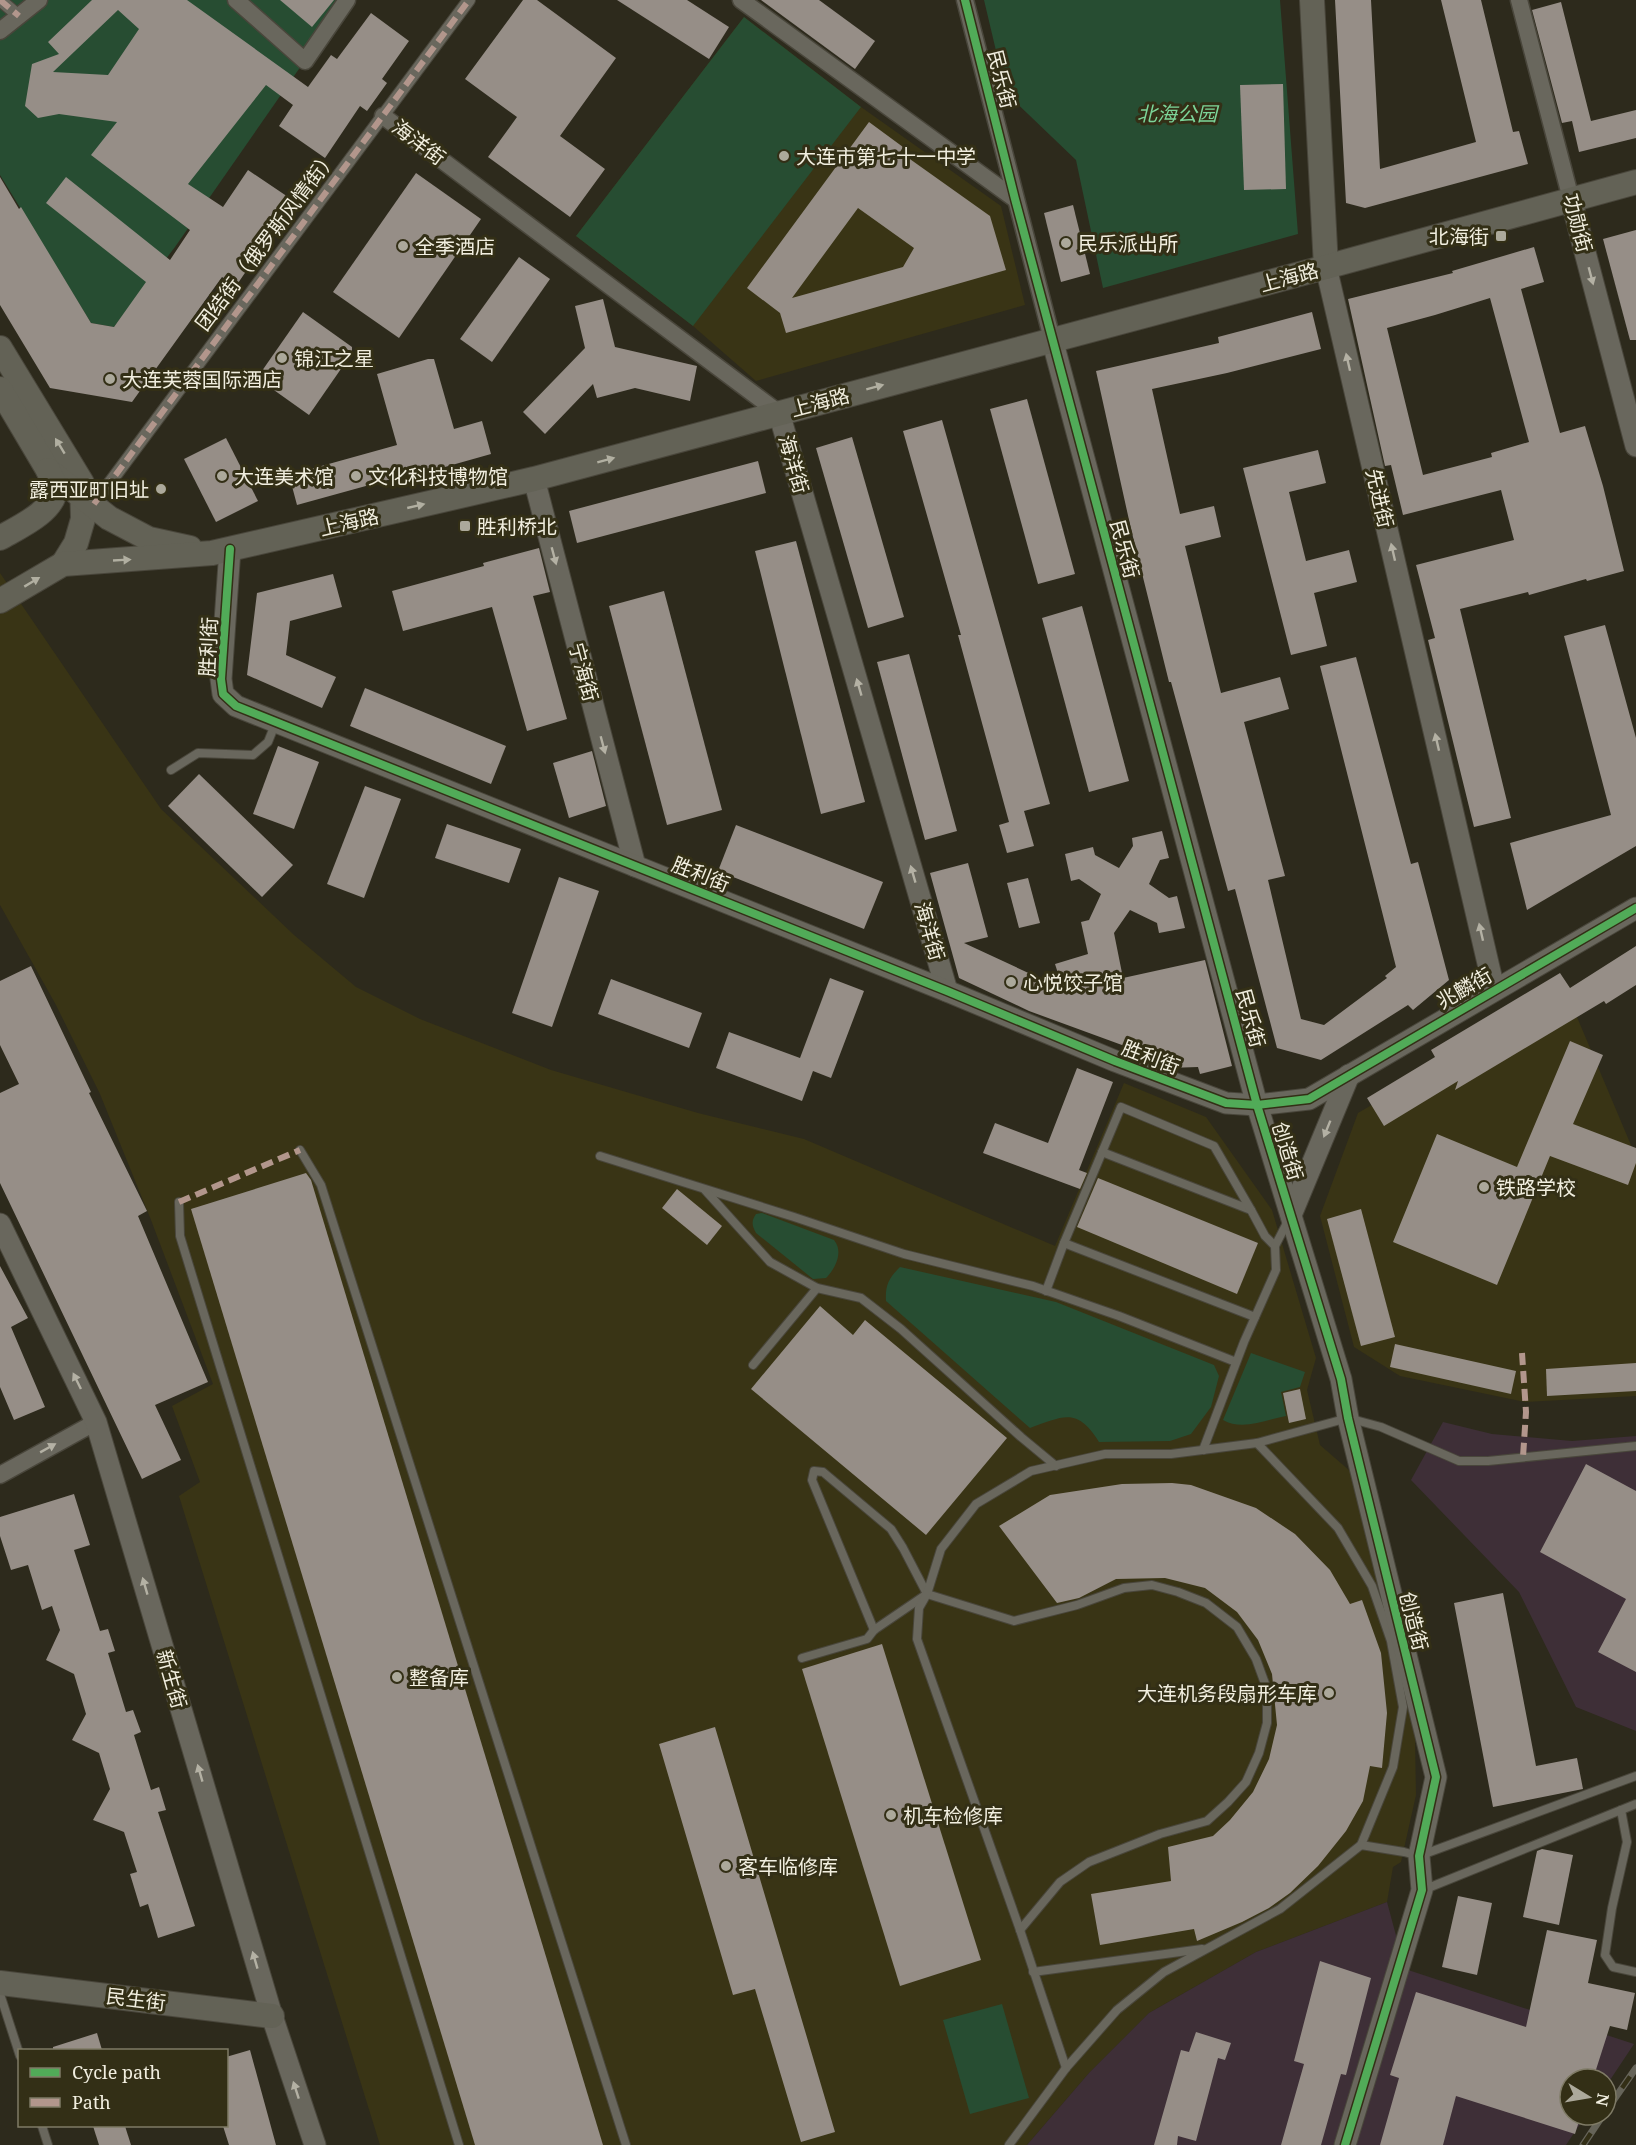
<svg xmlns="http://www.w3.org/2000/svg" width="1636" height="2145" viewBox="0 0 1636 2145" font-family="'Noto Serif','Noto Sans SC',serif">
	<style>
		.built { fill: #393415 }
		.industrial { fill: #3e2f37 }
		.green { fill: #274d32 }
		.building { fill: #968e87; fill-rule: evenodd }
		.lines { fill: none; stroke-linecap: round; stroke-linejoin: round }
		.service-casing { stroke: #49463b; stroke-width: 10 }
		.pedestrian-casing { stroke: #49463b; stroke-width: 14 }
		.minor-casing { stroke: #49463b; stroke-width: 19 }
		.tertiary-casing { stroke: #49463b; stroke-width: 23 }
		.secondary-casing { stroke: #49463b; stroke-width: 26 }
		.service { stroke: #69675d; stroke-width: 8 }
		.pedestrian { stroke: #69675d; stroke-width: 12 }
		.minor { stroke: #69675d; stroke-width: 16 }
		.tertiary { stroke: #69675d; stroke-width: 21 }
		.secondary { stroke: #636256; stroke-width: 24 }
		.rail-casing { stroke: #666459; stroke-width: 7 }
		.rail { stroke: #332f16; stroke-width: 4.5; stroke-dasharray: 14; stroke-linecap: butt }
		.quiet { stroke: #b2968c; stroke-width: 6; stroke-dasharray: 12 6; stroke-linecap: butt }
		.cycleway-casing { stroke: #332f16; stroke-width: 11 }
		.cycleway { stroke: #51ab58; stroke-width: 8 }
		.oneway { fill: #b4b1a4 }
		.oneway2 { fill: #b1afa1 }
		.poi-dot { fill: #aca99b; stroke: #332f16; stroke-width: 2 }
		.labels { text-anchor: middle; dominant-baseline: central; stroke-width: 6; stroke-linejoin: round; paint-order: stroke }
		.street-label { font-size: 20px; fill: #f1eedf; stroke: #332f16 }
		.park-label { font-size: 20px; font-style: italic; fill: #7cd599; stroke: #332f16 }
		.poi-label { font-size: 20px; fill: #f1eedf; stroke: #332f16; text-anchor: start }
	</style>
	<rect width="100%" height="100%" fill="#2d2a1c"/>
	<g class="built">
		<path d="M744,17L861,107L1001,206L1025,305L756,381L693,326L576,236Z"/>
		<path d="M0,573L161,809L294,935L356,987L420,1019L551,1070L698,1113L804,1139L1055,1246L1124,1083L1206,1117L1272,1210L1316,1358L1307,1390L1320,1445L1350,1471L1408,1678L1415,1739L1416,1795L1401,1862L1393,1867L1387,1902L1256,1952L1149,2013L1089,2073L1027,2145H380L179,1496L200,1482L172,1406L213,1384L151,1220L100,1094L56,1005L0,905Z"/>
		<path d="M1566,991L1636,1157V1396L1525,1402L1400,1376L1354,1347L1320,1216L1358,1113Z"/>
	</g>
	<g class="industrial">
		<path d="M1443,1422L1492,1434L1572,1441L1636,1436V1731L1576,1707L1519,1592L1411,1480Z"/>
		<path d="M1387,1902L1405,1969L1634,2044L1606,2086V2079H1570V2115H1586L1566,2145H1027L1089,2073L1149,2013L1256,1952Z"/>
	</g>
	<g class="green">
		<path d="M0,0H347L175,247L114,327L91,323L0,175Z"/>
		<path d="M984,0H1280L1298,234L1103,288L1076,160L1006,93Z"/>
		<path d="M744,17L861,107L693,326L576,236Z"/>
		<path d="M762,1213L834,1240C844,1252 835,1269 826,1278L813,1279L756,1233C752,1226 751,1221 756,1214Z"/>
		<path d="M900,1267L1056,1302L1214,1365L1219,1376L1211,1407L1191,1434L1170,1441L1099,1442C1077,1407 1064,1416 1030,1428L886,1301C885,1285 889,1278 900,1267Z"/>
		<path d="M1251,1353L1305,1372L1300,1387L1281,1392L1286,1416C1265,1420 1242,1431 1223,1420Z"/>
		<path d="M1002,2004L1029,2098L970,2114L943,2020Z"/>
	</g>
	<g class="building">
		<path d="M92,0H187L308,87L331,55L337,59L371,13L409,41L382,79L387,83L367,111L360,106L325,158L279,126L293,105L266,85L188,184L223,207L248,170L294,201L236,286L222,277L132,402L50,388L0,305V177L19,209L21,207L91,323L114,327L146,282L46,203L66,177L170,260L190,230L91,155L117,122L59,114L38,118L25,106L32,64L59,54L48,42ZM118,10L139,29L108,75L53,72Z"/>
		<path d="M280,0H334L312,27Z"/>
		<path d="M523,0H537L616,58L560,136L605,169L570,217L488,157L517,117L465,79Z"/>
		<path d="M617,0H687L729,27L709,59Z"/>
		<path d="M761,0H819L875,41L855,69Z"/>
		<path d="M1335,0H1371L1380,169L1476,142L1441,0H1481L1513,132L1519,131L1528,164L1365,208L1346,203Z"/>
		<path d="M1561,2L1591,121L1636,110V138L1579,152L1572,121L1562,123L1532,10Z"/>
		<path d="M1283,84L1286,189L1244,190L1240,85Z"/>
		<path d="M869,122L903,147L900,152L990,216L1006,270L786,333L780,313L747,288ZM858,208L914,248L903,267L792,298Z"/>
		<path d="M416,173L481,219L399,338L333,292Z"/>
		<path d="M1073,205L1090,274L1061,282L1044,213Z"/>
		<path d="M1636,230V340H1630L1603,239Z"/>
		<path d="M1534,247L1544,282L1521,289L1560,433L1585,426L1603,486L1624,571L1587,581L1586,579L1529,595L1528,592L1460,609L1511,818L1474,827L1428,640L1435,638L1416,565L1514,540L1501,490L1403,515L1391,465L1385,466L1348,299L1453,273L1452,271ZM1490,298L1529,442L1491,453L1492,457L1423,475L1387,328L1435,315Z"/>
		<path d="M519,257L550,279L492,362L460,339Z"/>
		<path d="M603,299L615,347L697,366L690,401L635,388L597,398L593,384L545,434L523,412L585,348L575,306Z"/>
		<path d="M303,312L352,347V353L309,415L257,378Z"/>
		<path d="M1312,312L1321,349L1227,373L1152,389L1180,514L1214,506L1221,537L1185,546L1221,693L1280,677L1289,709L1244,722L1285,876L1268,880L1301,1019L1324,1025L1387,978L1385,976L1396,967L1320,666L1356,657L1411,864L1418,862L1449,980L1413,1010L1408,1005L1321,1060L1277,1048L1235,889L1228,891L1171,682H1169L1131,529L1096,371L1219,343L1218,337Z"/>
		<path d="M428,359H434L454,429L482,421L491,454L413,476V473L297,505L289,475L397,445L377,374Z"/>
		<path d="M1027,399L1075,574L1038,584L990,409Z"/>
		<path d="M942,420L1050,804L1024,811L1034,846L1007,853L999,825L1009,822L958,635H961L903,431Z"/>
		<path d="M852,437L904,617L868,628L816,448Z"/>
		<path d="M226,438L258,501L216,522L184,459Z"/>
		<path d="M1318,450L1326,483L1289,492L1306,561L1349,550L1357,582L1314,593L1327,646L1291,655L1243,468Z"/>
		<path d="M758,461L766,493L577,543L569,511Z"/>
		<path d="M796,541L865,802L821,814L755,551Z"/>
		<path d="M539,548L550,592L533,596L567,719L527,731L492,607L403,631L392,591L484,566L483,563Z"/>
		<path d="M333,574L342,607L290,621L286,655L336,677L322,708L247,675L257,593Z"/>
		<path d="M664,591L722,810L667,825L609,606Z"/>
		<path d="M1082,606L1129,781L1089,792L1042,618Z"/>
		<path d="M1605,625L1636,738V846L1527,910L1510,843L1611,815L1564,636Z"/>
		<path d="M909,654L957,831L925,840L877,662Z"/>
		<path d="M365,688L506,746L491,784L350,726Z"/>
		<path d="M278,746L319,762L294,829L253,814Z"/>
		<path d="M592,751L606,806L569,818L553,763Z"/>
		<path d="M199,774L293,865L262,897L168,806Z"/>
		<path d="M365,786L401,799L364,898L327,884Z"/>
		<path d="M447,824L521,849L509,883L435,858Z"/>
		<path d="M736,825L883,882L864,929L718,871Z"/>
		<path d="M1162,831L1169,858L1160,860L1149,884L1169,898L1177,896L1185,928L1159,933L1157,923L1130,910L1114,933L1123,978L1205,960L1232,1066L1200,1074L1198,1067L1169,1068L1152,1062V1056L1029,1011L959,978L930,873L968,863L988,937L964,943L1063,989L1055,964L1088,954L1081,922L1089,920L1101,894L1079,879L1071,881L1065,854L1093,847L1095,855L1119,868L1133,846L1132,838Z"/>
		<path d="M559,877L599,891L552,1027L512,1013Z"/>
		<path d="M1028,878L1040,923L1019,928L1007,883Z"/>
		<path d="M1636,946V985L1606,1004L1604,1001L1455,1090L1458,1081L1384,1126L1367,1098L1435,1057L1431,1050L1560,973L1570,988Z"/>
		<path d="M31,966L91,1092L89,1093L147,1211L138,1216L208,1382L155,1405L181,1460L142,1479L0,1183V1093L19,1084L0,1045V981Z"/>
		<path d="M830,978L864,991L831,1078L813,1071L802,1101L716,1068L729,1032L800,1058Z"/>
		<path d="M611,979L702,1013L689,1048L598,1014Z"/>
		<path d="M1570,1041L1603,1055L1573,1124L1636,1148V1163L1628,1185L1550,1156L1497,1285L1393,1242L1437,1134L1517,1167Z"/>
		<path d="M1077,1068L1113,1082L1079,1170L1087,1173L1080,1189L983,1153L995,1123L1048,1143Z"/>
		<path d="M306,1173L311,1180L603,2145H475L191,1209Z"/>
		<path d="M1098,1178L1258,1243L1237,1294L1077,1227Z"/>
		<path d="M677,1189L722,1226L707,1245L662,1208Z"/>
		<path d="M1361,1209L1395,1337L1361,1346L1327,1219Z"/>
		<path d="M0,1266L28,1318L11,1327L45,1407L14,1420L0,1387Z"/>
		<path d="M820,1306L853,1335L865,1320L1007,1438L926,1535L751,1389Z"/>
		<path d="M1395,1344L1516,1371L1511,1394L1390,1367Z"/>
		<path d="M1636,1363V1391L1547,1396L1546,1369Z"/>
		<path d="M1300,1389L1306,1419L1289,1423L1283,1393Z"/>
		<path d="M1586,1464L1636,1491V1672L1598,1652L1626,1599L1540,1552Z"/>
		<path d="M1172,1483L1191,1485L1256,1508L1295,1534L1330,1570L1350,1604L1362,1600L1381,1653L1387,1713L1382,1768L1370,1766L1363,1801L1346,1831L1318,1866L1290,1893L1269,1908L1242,1922L1197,1941L1194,1929L1100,1945L1091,1894L1171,1881L1168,1847L1213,1836L1230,1820L1253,1792L1269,1759L1277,1725L1272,1674L1258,1640L1237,1612L1205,1588L1165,1578L1116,1579L1079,1598L1057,1603L999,1526L1050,1495L1122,1484Z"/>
		<path d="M74,1494L90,1545L74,1550L100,1631L108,1629L115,1651L108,1653L126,1712L133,1710L141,1732L134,1735L151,1790L159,1787L166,1810L158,1812L195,1926L158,1938L148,1904L140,1907L130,1874L137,1872L124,1832L93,1820L110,1789L99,1753L72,1740L86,1714L74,1674L46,1660L60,1630L52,1606L42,1610L28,1565L11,1570L0,1536V1517Z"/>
		<path d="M1503,1593L1536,1766L1577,1758L1583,1789L1493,1807L1454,1603Z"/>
		<path d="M882,1644L981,1960L900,1986L802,1669Z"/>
		<path d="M715,1727L835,2132L801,2142L755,1989L733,1995L659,1744Z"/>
		<path d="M1542,1849L1573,1855L1559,1925L1523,1917L1537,1851Z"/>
		<path d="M1458,1896L1492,1903L1477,1975L1442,1967Z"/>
		<path d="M1547,1930L1597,1940L1588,1983L1635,1993L1627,2030L1610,2026L1593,2079H1570V2115H1581L1575,2134L1456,2096L1443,2145H1380L1399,2078L1390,2075L1416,1992L1526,2027Z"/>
		<path d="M1320,1961L1371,1978L1346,2075L1341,2074L1321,2145H1281L1304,2064L1294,2061Z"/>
		<path d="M1196,2032L1231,2043L1225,2060L1218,2058L1196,2141L1178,2136L1177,2145H1154L1181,2050L1189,2052Z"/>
		<path d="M97,2033L102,2050H53V2047Z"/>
		<path d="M250,2050L276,2145H229L223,2126H226V2057Z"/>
		<path d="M93,2126H125L131,2145H99Z"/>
	</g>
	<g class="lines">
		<defs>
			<g id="service">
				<path d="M171,770L198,753L253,755L268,742L276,722"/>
				<path d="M300,1150L321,1185L626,2145"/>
				<path d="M1102,1152L1251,1210L1265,1236L1275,1246"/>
				<path d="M600,1156L794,1217L904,1254L1033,1286L1119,1316L1236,1362"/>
				<path d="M705,1190L770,1262L817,1288L861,1298L901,1329L1021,1437L1056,1466"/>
				<path d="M179,1202L180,1236L459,2145"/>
				<path d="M1064,1243L1255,1317"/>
				<path d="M1046,1291L1064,1243L1121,1107L1214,1146L1251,1210"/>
				<path d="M753,1365L817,1288"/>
				<path d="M1257,1443L1338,1528L1372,1586L1391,1641L1403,1707L1393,1767L1361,1845"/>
				<path d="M1203,1450L1244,1342L1276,1270L1275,1246L1289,1219"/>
				<path d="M874,1630L812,1480L814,1471L823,1472L891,1529L903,1548L927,1594L1014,1621L1077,1605L1124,1588L1152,1585L1178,1592L1206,1603L1237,1627L1256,1659L1267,1689V1723L1259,1753L1246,1782L1228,1802L1207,1821L1160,1834L1089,1862L1060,1882L1020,1930"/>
				<path d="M802,1658L867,1639L874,1630L924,1596"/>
				<path d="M1621,1810L1627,1842L1612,1908L1605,1955L1613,1967L1636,1972"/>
				<path d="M1423,1890L1636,1804"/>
				<path d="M1033,1972L1202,1949"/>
				<path d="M0,1994L20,2056"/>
				<path d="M1066,2068L1020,1930L917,1639L919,1608L927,1594L941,1549L976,1504L1031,1471L1105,1454H1171L1257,1443L1348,1418L1381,1427L1459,1461H1488L1636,1446"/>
				<path d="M42,2126L48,2145"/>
				<path d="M1009,2145L1066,2068L1117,2010L1164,1972L1280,1909L1361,1845L1404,1852L1419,1856L1636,1776"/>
			</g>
			<g id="pedestrian">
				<path d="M0,0L19,16"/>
				<path d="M94,504L469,0"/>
			</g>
			<g id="minor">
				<path d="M236,0L305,61L347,0"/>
				<path d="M741,0L1015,199"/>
				<path d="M965,0L1052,339"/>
				<path d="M1519,0L1571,199"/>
				<path d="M0,31L39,0"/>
				<path d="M383,116L779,413"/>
				<path d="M0,1475L96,1422"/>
			</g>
			<g id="tertiary">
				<path d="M1571,199L1636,446"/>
				<path d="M1326,267L1494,989"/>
				<path d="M1052,339L1257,1105L1341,1379L1348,1418L1436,1777L1419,1856L1422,1890L1345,2145"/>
				<path d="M779,413L947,991"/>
				<path d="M534,479L635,866"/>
				<path d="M230,549L221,679L223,694L236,706L947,991L1115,1061L1226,1103L1257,1105L1309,1099L1636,908"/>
				<path d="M1291,1215L1349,1075"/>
				<path d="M0,1224L96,1422L272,2016L315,2145"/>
			</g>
			<g id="secondary">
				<path d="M1312,0L1326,267"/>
				<path d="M0,348L82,483L83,519L76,543L63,564"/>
				<path d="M0,389L48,470L109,518L149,539L190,548"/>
				<path d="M0,538C17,528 56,511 55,488C55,482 50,475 48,470"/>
				<path d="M0,601L63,564L212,553L534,479L1326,267L1636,182"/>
				<path d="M0,1983L272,2016"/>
			</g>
		</defs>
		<use href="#service" class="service-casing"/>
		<use href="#pedestrian" class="pedestrian-casing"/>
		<use href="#minor" class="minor-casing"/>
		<use href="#tertiary" class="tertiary-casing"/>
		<use href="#secondary" class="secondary-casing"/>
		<use href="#service" class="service"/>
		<use href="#pedestrian" class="pedestrian"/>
		<use href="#minor" class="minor"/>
		<use href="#tertiary" class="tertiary"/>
		<use href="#secondary" class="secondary"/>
		<defs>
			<g id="rail">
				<path d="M1606,2111L1636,2068"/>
				<path d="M1583,2145L1603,2115"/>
			</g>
		</defs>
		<use href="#rail" class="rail-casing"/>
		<use href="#rail" class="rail"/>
		<g class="quiet">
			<path d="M0,0L19,16"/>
			<path d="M94,504L469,0"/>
			<path d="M179,1202L300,1150"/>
			<path d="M1522,1353L1526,1412L1523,1457"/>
		</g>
		<defs>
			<g id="cycleway">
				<path d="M965,0L1015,199L1257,1105L1341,1379L1348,1418L1436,1777L1419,1856L1422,1890L1345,2145"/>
				<path d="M230,549L221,679L223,694L236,706L947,991L1115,1061L1226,1103L1257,1105L1309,1099L1636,908"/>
			</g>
		</defs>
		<use href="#cycleway" class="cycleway-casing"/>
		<use href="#cycleway" class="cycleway"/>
	</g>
	<defs><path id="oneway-solid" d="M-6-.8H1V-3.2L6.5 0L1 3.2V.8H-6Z" transform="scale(1.5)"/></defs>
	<g class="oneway">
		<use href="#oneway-solid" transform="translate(1591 276) rotate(75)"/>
		<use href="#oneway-solid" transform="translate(1348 362) rotate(-103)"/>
		<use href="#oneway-solid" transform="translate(1393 552) rotate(-103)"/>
		<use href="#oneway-solid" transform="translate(554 556) rotate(75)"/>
		<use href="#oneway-solid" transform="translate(859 687) rotate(-106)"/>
		<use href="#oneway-solid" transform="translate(1437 742) rotate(-103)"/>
		<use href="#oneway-solid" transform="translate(603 745) rotate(75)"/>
		<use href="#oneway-solid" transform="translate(913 874) rotate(-106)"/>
		<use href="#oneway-solid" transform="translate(1481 932) rotate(-103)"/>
		<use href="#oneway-solid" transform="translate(1327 1129) rotate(112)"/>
		<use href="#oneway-solid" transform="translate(77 1381) rotate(-116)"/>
		<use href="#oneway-solid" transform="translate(48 1448) rotate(-29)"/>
		<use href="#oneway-solid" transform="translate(145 1586) rotate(-106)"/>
		<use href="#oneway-solid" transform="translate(200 1773) rotate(-106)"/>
		<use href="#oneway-solid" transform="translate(255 1960) rotate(-106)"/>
		<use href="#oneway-solid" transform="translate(296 2090) rotate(-108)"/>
	</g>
	<g class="oneway2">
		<use href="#oneway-solid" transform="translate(875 387) rotate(-15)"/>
		<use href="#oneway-solid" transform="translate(60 446) rotate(-121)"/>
		<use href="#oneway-solid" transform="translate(606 460) rotate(-15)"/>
		<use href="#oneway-solid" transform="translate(416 506) rotate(-13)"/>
		<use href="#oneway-solid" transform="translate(122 560) rotate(-3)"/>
		<use href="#oneway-solid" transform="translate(32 582) rotate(-31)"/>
	</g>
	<g class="poi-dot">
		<circle cx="784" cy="156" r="6"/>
		<rect x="1495" y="230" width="12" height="12" rx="3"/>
		<circle cx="1066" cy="243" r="6"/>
		<circle cx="403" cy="246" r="6"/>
		<circle cx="282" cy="358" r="6"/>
		<circle cx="110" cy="379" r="6"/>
		<circle cx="222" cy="476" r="6"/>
		<circle cx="356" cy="476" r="6"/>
		<circle cx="161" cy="489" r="6"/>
		<rect x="459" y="520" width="12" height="12" rx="3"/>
		<circle cx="1011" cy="982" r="6"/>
		<circle cx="1484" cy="1187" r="6"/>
		<circle cx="397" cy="1677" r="6"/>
		<circle cx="1329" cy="1693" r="6"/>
		<circle cx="891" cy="1815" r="6"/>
		<circle cx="726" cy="1866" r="6"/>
	</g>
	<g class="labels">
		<g class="street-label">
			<text transform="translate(1002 79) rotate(76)">民乐街</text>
			<text transform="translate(419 142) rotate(37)">海洋街</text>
			<text transform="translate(1578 223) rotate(75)">功勋街</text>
			<text transform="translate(266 240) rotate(-53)">团结街（俄罗斯风情街）</text>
			<text transform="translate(1289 277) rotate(-15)">上海路</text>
			<text transform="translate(820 402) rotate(-15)">上海路</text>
			<text transform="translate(794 464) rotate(74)">海洋街</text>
			<text transform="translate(1380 498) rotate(77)">先进街</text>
			<text transform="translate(349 522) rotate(-13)">上海路</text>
			<text transform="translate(1125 549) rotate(75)">民乐街</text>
			<text transform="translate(208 647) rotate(-87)">胜利街</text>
			<text transform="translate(584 672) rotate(75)">宁海街</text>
			<text transform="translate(701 874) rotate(22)">胜利街</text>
			<text transform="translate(930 931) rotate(74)">海洋街</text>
			<text transform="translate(1464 988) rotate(-30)">兆麟街</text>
			<text transform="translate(1251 1018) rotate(75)">民乐街</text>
			<text transform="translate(1151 1057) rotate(21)">胜利街</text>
			<text transform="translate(1288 1151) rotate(73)">创造街</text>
			<text transform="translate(1414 1621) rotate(76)">创造街</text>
			<text transform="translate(172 1679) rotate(74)">新生街</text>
			<text transform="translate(136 1999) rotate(7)">民生街</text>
		</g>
		<g class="park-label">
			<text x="1177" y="113">北海公园</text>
		</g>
		<g class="poi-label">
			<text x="796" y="156">大连市第七十一中学</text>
			<text x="1489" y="236" text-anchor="end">北海街</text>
			<text x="1078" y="243">民乐派出所</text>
			<text x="415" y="246">全季酒店</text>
			<text x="294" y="358">锦江之星</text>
			<text x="122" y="379">大连芙蓉国际酒店</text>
			<text x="234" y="476">大连美术馆</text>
			<text x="368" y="476">文化科技博物馆</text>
			<text x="149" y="489" text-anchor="end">露西亚町旧址</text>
			<text x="477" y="526">胜利桥北</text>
			<text x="1023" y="982">心悦饺子馆</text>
			<text x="1496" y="1187">铁路学校</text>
			<text x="409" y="1677">整备库</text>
			<text x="1317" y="1693" text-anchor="end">大连机务段扇形车库</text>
			<text x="903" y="1815">机车检修库</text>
			<text x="738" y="1866">客车临修库</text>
		</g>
	</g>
	<rect x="18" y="2049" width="210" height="78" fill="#332f16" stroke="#7f7b66" stroke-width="1.5"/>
	<rect x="30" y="2068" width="30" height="9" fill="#51ab58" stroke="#7f7b66" stroke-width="1.5"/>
	<text x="72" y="2079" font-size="18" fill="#f1eedf">Cycle path</text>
	<rect x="30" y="2098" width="30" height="9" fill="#b2968c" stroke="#7f7b66" stroke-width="1.5"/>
	<text x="72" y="2109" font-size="18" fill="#f1eedf">Path</text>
	<g transform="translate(1588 2097) rotate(101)"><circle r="28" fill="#332f16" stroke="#7f7b66" stroke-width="1.5"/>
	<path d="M0-4.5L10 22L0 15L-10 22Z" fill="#aca99b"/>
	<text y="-9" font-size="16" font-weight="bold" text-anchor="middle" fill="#f1eedf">N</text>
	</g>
</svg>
